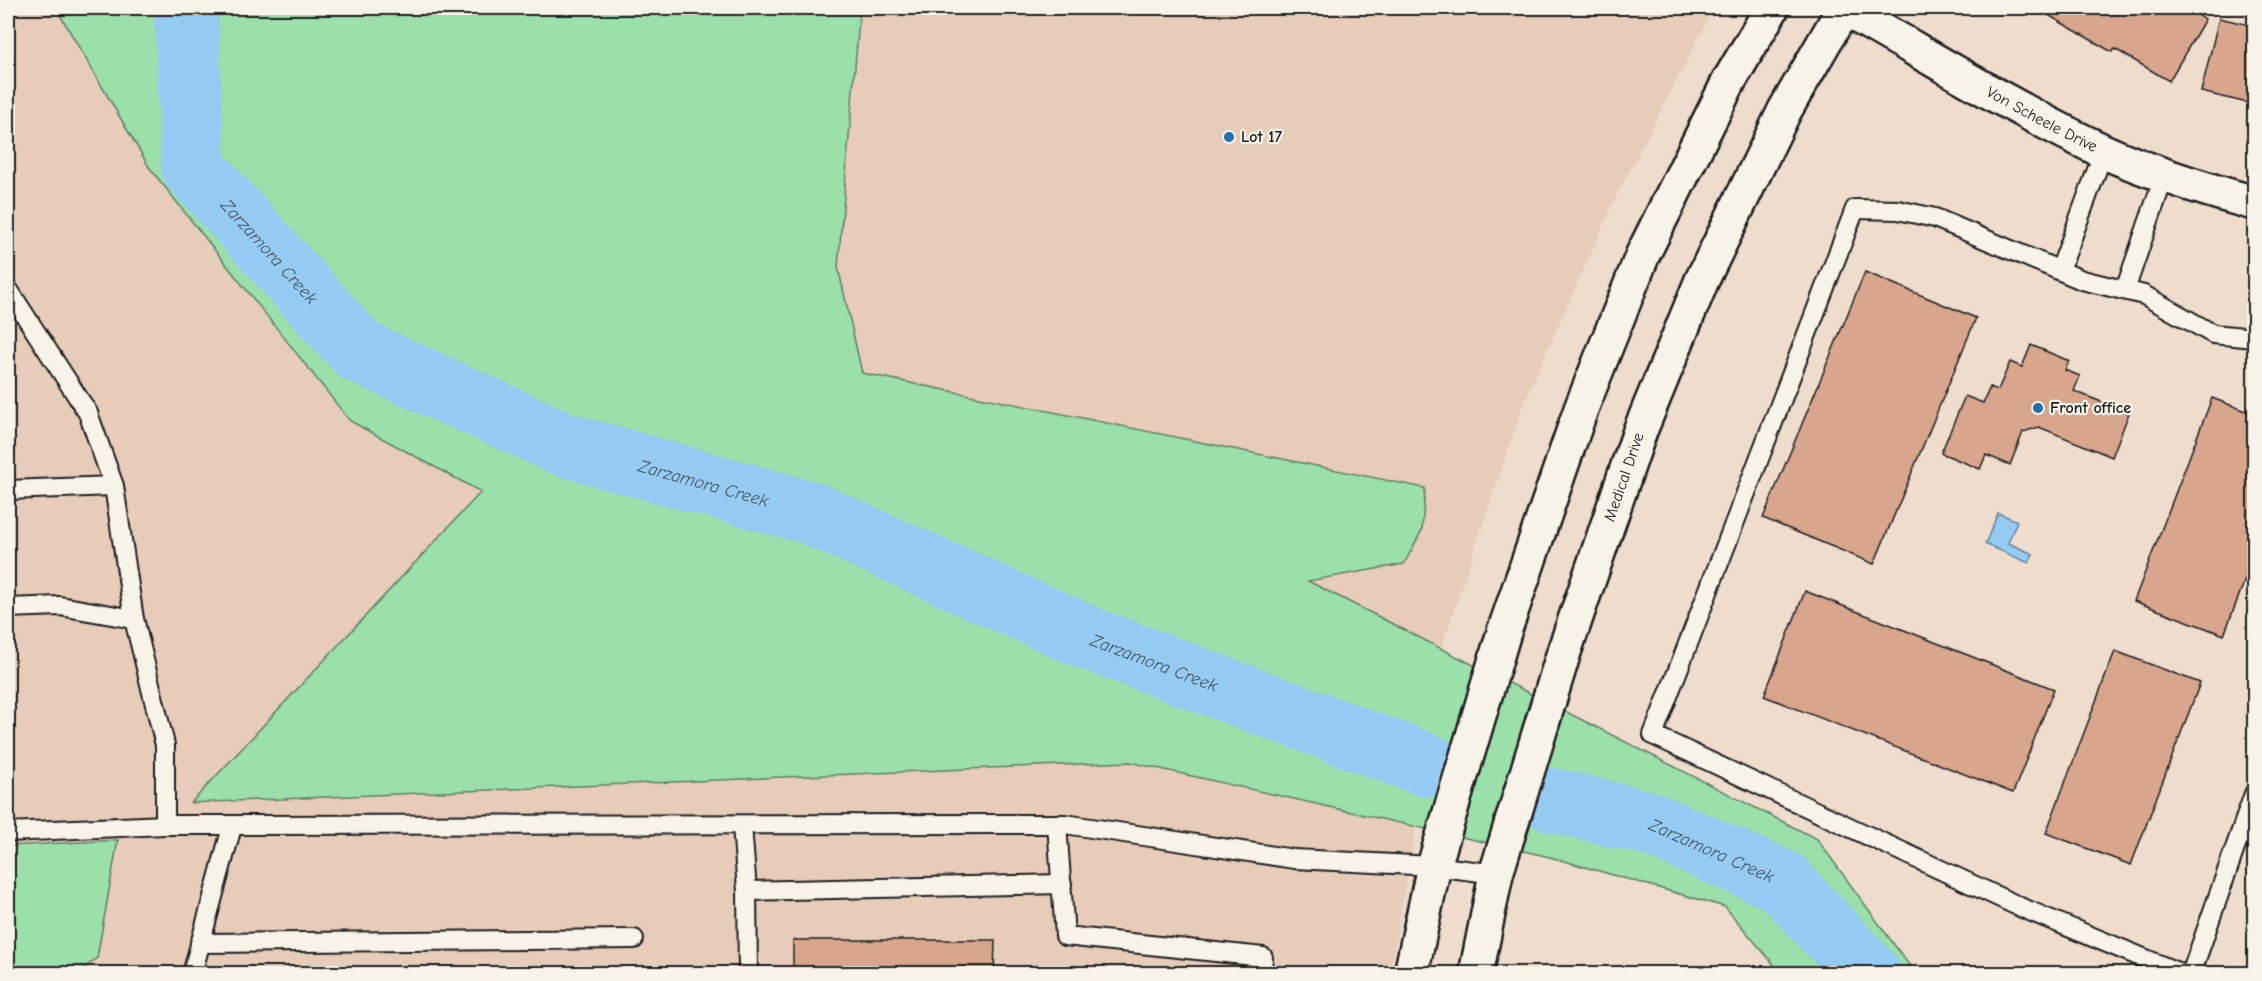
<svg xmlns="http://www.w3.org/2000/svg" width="2262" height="981" viewBox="0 0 2262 981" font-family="'Comic Neue',sans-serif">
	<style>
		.built { fill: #e7ccba }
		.green { fill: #9bdfaa; stroke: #5c7e63; stroke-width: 1.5 }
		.water { fill: #95cbf3; stroke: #65859d; stroke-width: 1.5 }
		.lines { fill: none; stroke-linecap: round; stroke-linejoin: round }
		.river { stroke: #95cbf3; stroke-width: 64 }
		.building { fill: #d8a58d; stroke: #1c1c1c; stroke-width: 1.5 }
		.lane-casing { stroke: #1c1c1c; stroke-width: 22 }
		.street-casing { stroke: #1c1c1c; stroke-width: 38 }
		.secondary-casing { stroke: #1c1c1c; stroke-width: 38 }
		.lane { stroke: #f7f3e8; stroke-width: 18 }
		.street { stroke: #f7f3e8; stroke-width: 33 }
		.secondary { stroke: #f7f3e8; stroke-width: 33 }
		.poi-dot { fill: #1f6fb2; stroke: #f7f3e8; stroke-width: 2 }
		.labels { text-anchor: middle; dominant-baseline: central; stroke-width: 4.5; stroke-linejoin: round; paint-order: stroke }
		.street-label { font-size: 16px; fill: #1c1c1c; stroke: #f7f3e8 }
		.poi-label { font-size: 16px; font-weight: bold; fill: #1c1c1c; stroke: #f7f3e8; text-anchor: start }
		.water-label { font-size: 18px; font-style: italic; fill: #465967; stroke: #f7f3e8 }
	</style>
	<rect width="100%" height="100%" fill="#eedccd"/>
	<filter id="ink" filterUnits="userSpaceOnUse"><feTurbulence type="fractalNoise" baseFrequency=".0167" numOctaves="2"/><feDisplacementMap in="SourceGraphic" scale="12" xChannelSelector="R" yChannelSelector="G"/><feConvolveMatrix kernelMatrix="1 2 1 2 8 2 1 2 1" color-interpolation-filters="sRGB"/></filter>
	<g filter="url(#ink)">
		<g class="built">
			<path d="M8,8H56L149,167L350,421L482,491L192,803L1130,762L1416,827L1390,973H8Z"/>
			<path d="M310,8H1714L1616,197L1523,405L1441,649L1307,581L495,270Z"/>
		</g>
		<g class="green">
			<path d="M56,8H860L838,267L862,373L1425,488L1422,530L1404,564L1308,581L1817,839L1915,973H1781L1725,907L1550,857L1130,762L191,803L481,492L350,421L149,167Z"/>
			<path d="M118,840L97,958L78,973H8V846Z"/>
		</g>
		<path class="water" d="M1998,513L2017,521L2008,543L2033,554L2029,563L1985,544Z"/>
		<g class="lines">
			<g class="river">
				<path id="s1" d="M186,8L193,167L359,351L566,445L811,513L1088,638L1427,765"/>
				<path id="s2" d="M1552,800L1649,823L1783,882L1869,974"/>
			</g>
		</g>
		<g class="building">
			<path d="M2036,8H2186L2205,19L2169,81L2115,49L2112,52Z"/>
			<path d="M2219,18L2254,26V89L2252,88L2248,103L2201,92Z"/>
			<path d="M1865,272L1976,318L1874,564L1763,518Z"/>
			<path d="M2031,345L2069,361L2065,370L2080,376L2074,391L2129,413L2112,457L2039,427L2023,432L2010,465L1986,455L1980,469L1941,453L1965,396L1983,403L1990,387L1998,390L2010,362L2022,367Z"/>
			<path d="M2212,398L2254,414V556L2224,635L2134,601Z"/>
			<path d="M1805,591L2054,689L2013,793L1764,696Z"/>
			<path d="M2115,651L2200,683L2131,865L2046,833Z"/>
			<path d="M793,940H995L994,974H793Z"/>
		</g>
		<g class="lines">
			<defs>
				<g id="lane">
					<path d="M2060,270L2104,151"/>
					<path d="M8,289L88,413L114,486L134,619L165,745V825"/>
					<path d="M2125,290L2165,174"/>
					<path d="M8,490L114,486"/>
					<path d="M8,608L60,606L134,619"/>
					<path d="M1057,824L1065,936L1263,957L1262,974"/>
					<path d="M742,825L747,891L1062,884"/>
					<path d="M8,832L165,825L1065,824L1294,859L1434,866L1496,874"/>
					<path d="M747,891L748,974"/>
					<path d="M200,943L634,939"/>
					<path d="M192,974L232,827"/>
					<path d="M2182,974L2020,907L1653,735L1855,209L1898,210L1935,218L2082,280L2144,295L2213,334L2254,338"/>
					<path d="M2191,974L2254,794"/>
				</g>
				<g id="street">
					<path id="s3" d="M1843,8C1929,56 2014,109 2103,151C2151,173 2204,189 2254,203"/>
				</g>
				<g id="secondary">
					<path d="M1411,974L1434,866L1504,632L1581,409L1643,254L1729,81L1772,8"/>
					<path id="s4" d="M1476,974L1496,874L1564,652L1640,431L1702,280L1785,110L1844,8"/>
				</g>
			</defs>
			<use href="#lane" class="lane-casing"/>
			<use href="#street" class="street-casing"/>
			<use href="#secondary" class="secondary-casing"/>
			<use href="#lane" class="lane"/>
			<use href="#street" class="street"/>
			<use href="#secondary" class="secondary"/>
		</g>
	</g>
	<g class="poi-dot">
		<circle cx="1229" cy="137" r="6"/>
		<circle cx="2038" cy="408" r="6"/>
	</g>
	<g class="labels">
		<g class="street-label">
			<text stroke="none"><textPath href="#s3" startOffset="228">Von Scheele Drive</textPath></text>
			<text stroke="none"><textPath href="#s4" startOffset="519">Medical Drive</textPath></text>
		</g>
		<g class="poi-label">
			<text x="1241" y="137">Lot 17</text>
			<text x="2050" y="408">Front office</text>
		</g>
		<g class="water-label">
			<text stroke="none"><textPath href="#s1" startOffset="273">Zarzamora Creek</textPath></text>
			<text stroke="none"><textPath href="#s1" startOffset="777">Zarzamora Creek</textPath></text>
			<text stroke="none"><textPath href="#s1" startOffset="1263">Zarzamora Creek</textPath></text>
			<text stroke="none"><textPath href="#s2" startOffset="168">Zarzamora Creek</textPath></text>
		</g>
	</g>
	<rect width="2262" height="981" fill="none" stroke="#f7f3e8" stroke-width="30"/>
	<rect x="15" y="15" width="2232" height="951" fill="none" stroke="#1c1c1c" stroke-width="2" filter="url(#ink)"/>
</svg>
